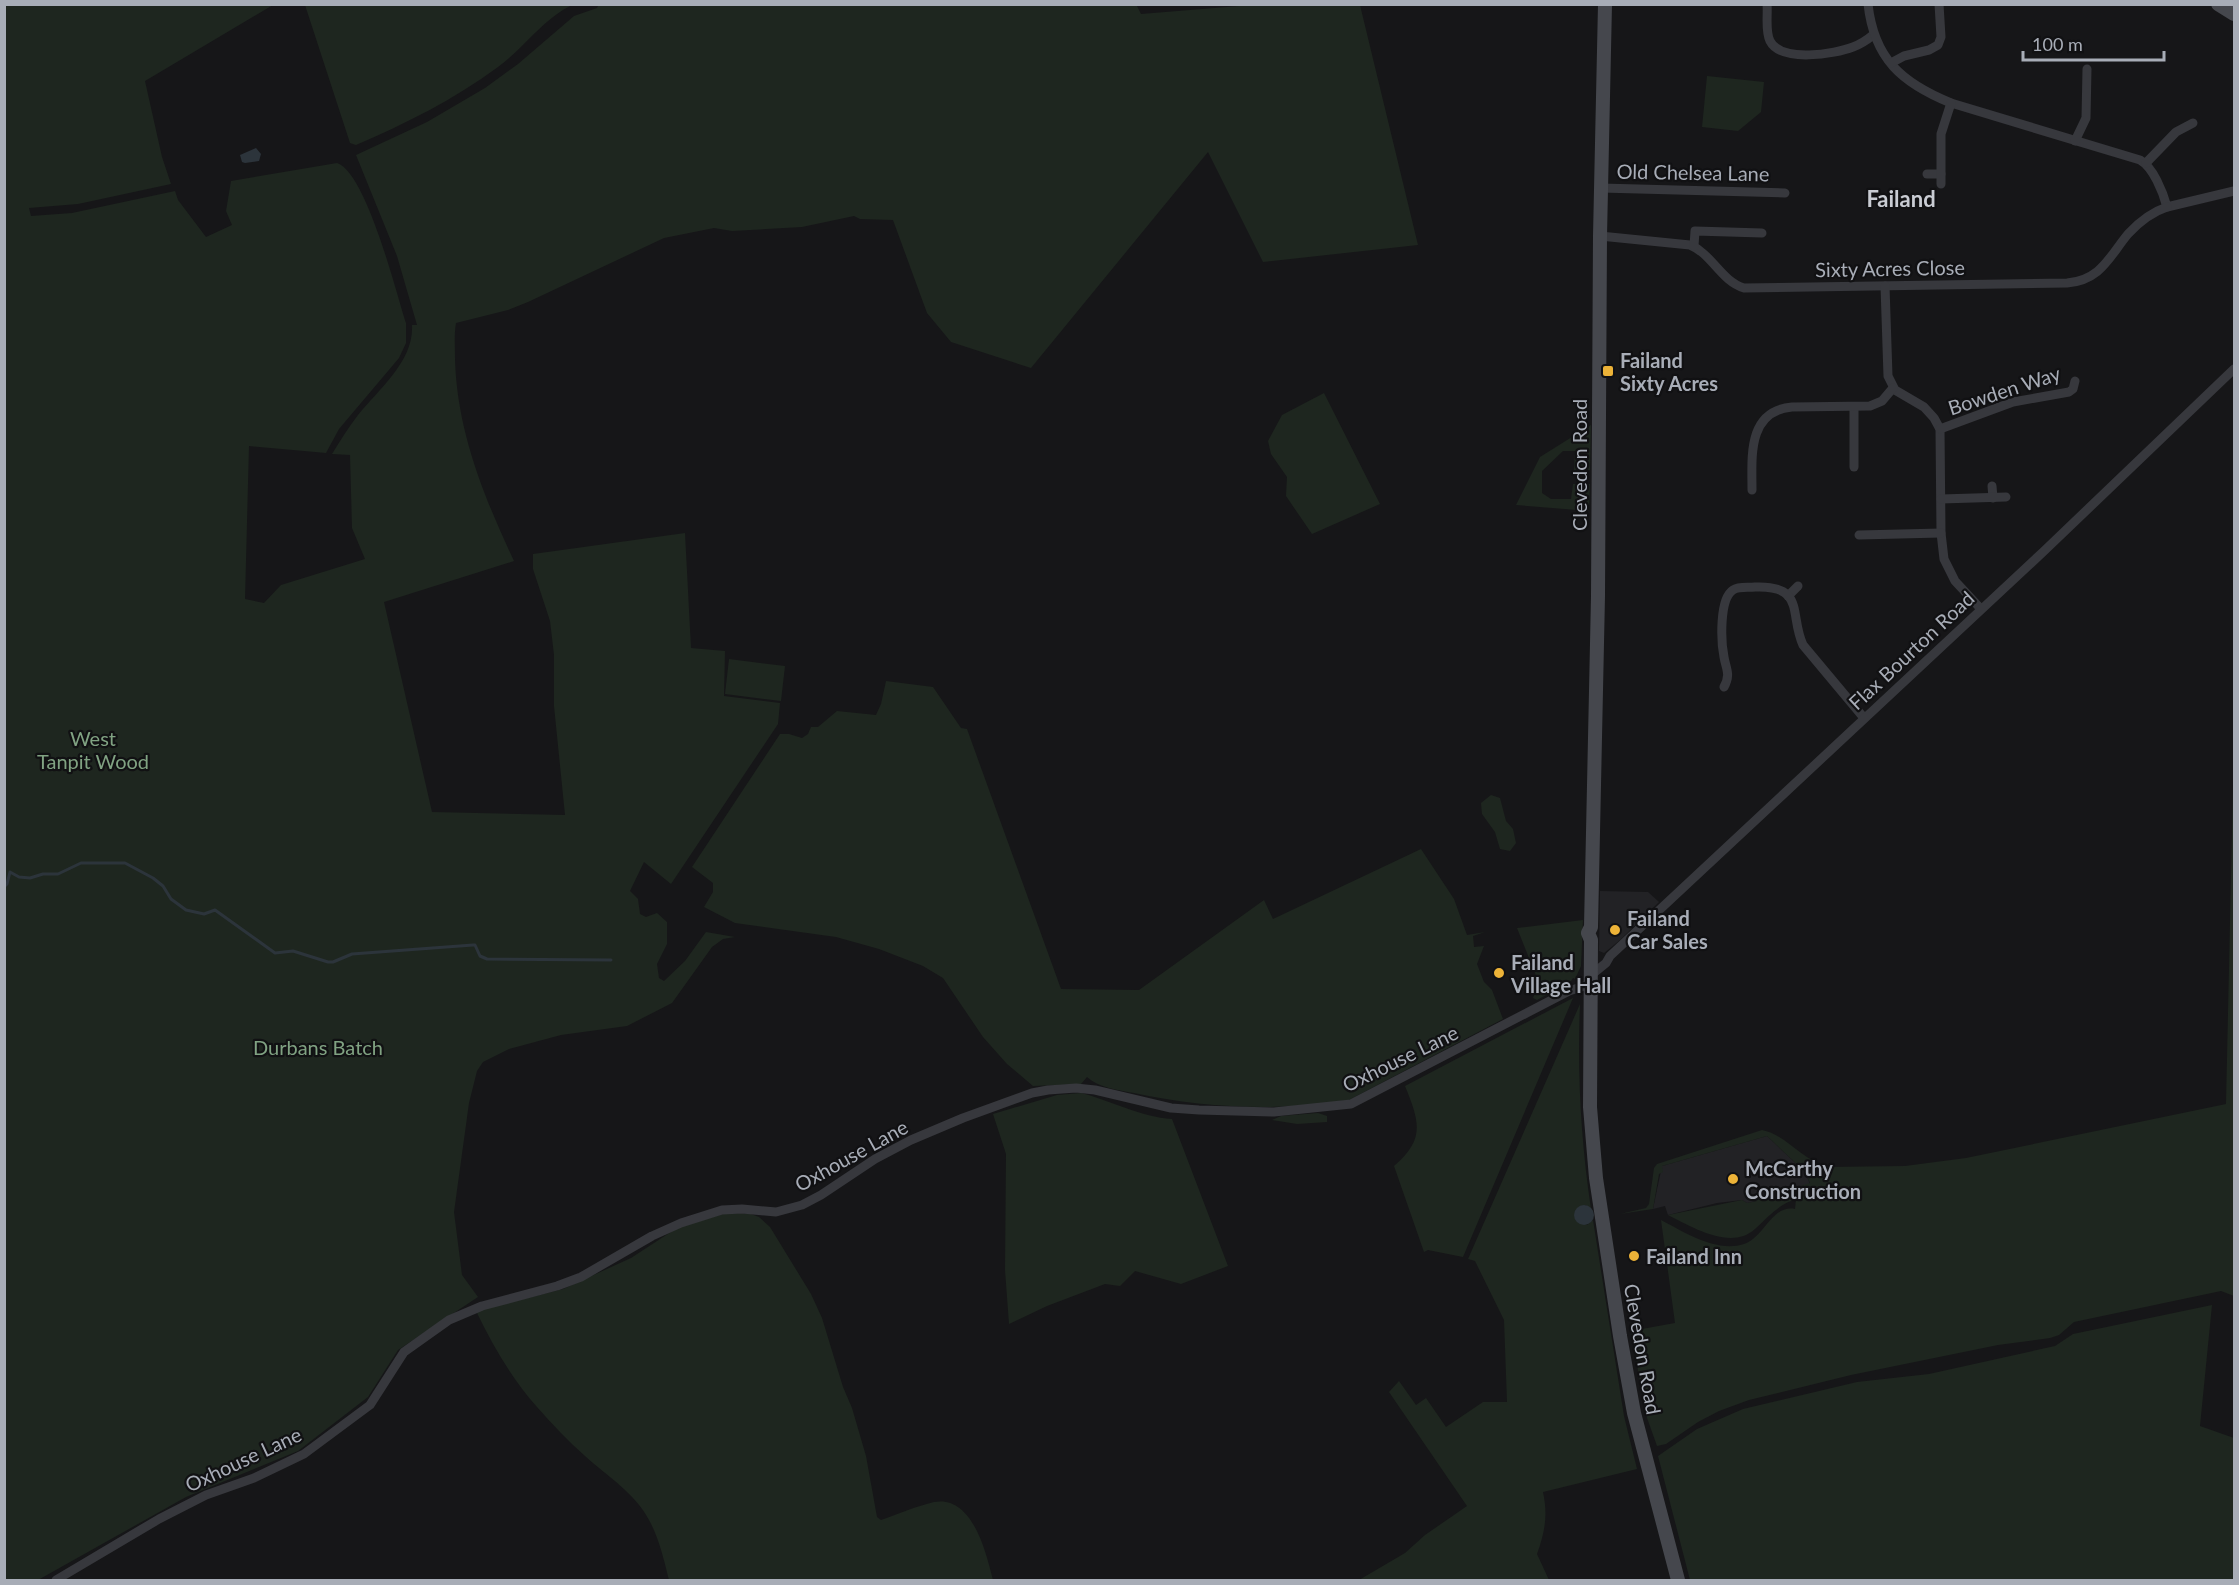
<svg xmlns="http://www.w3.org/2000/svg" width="2239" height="1585" viewBox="0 0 2239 1585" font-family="Lato,sans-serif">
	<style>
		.built { fill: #222225 }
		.green { fill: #1e261f }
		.water { fill: #2c343b }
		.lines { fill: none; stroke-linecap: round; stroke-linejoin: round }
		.stream { stroke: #2c343b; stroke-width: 3 }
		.street { stroke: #37383d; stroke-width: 9 }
		.secondary { stroke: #45474d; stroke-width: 14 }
		.poi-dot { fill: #edb338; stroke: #111113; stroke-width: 2 }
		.labels { text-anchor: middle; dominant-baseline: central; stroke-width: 4.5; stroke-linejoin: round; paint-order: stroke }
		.street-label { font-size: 20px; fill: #a8adb7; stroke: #111113 }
		.poi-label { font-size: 20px; font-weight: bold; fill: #a8adb7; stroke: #111113; text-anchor: start }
		.park-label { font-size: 20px; fill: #80a282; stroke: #111113 }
		.quarter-label { font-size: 22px; font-weight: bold; fill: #c9ccd3; stroke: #111113 }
	</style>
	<rect width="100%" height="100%" fill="#161618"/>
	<g class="built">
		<path d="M1600,891L1648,892L1659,902L1620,940L1604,953L1599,951Z"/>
		<path d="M1767,1136L1805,1172L1810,1184L1766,1197H1757V1201L1747,1203L1742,1200L1717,1203L1668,1215L1665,1206L1653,1209L1662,1166Z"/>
	</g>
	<g class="green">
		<path d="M599,4H1136L1141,14L1251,5H1360L1418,245L1263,262L1208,152L1031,368L951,342L927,313L893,220L860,219L854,216L802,227L732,231L714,228L664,238L528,302L508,310L456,323C454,335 455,347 455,359C457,431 484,497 514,561L384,602L432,812L565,815L554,706V655L550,621L533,569V554L685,533L691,648L725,651L724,696L780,703L778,724L671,884L644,862L630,891L638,899L640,914L646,917L657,913L667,922V944L657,964L659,978L664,981L685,961L706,932L735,937L723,939L712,947L672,1003L627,1026L561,1035L509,1049L483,1062L477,1071L469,1103L454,1212L462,1275L478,1297L398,1350L368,1397L298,1451L186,1497L38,1580H5V5H273L145,81L162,157L171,184L78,204L29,208L31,216L72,213L175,191L178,200L206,237L232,225L226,211L231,181L337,163C366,172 396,292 406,323V343L399,358L339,429L326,453L249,446L245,599L264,603L281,585L365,559L352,528L350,455L332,454C340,441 348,428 358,415C379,389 414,361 412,325H417L397,256L356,155L427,122L485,88L518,64L574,16L597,8Z"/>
		<path d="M305,5V4L572,5C543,19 524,48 498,67C453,100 407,123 356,145L350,143Z"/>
		<path d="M1707,76L1764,82L1761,112L1738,131L1702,127Z"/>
		<path d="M1324,393L1380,504L1312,534L1286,496L1287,477L1271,454L1268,441L1282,415Z"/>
		<path d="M1591,425L1590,470H1574L1575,451H1563L1542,471V493L1551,499H1571L1573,484H1590L1589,511L1516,505L1540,457Z"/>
		<path d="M729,659L785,666L781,701L725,694Z"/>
		<path d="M886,681L933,687L961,728L967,729L1061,989L1139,990L1264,900L1273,919L1421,849L1454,899L1467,935L1485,932L1473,936L1474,947L1484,946L1477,964L1484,982L1492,990L1503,1019L1349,1100C1277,1112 1205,1108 1134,1093C1118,1090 1099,1088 1087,1077L1081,1084L1033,1086L1007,1064L983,1037L943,978L923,966L879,949L836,937L735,923L704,907L713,892V883L692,867L780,734H789L802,738L808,734L811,727H818L837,711L876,715L881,704Z"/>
		<path d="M2234,739V1296L2221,1291L2074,1322L2059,1335L2050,1338L1998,1345L1851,1375L1749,1400L1719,1411L1698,1422L1666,1444L1657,1446L1646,1415L1631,1331L1675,1323L1661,1220C1684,1232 1716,1253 1744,1244C1764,1238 1772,1204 1795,1209L1796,1199C1778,1205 1769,1216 1755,1229C1731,1251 1692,1227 1668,1215L1742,1200L1747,1203L1757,1201L1756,1197H1766L1810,1183L1805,1172L1767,1136L1662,1166L1663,1172L1659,1174L1653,1209L1620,1214L1646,1208L1649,1204L1654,1168L1657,1164L1762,1130C1785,1134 1803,1161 1828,1167L1905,1166L1966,1158L2226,1104Z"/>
		<path d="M1491,795L1500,798L1506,821L1513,829L1516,843L1510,851L1500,849L1495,832L1482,814L1481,803Z"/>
		<path d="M1583,920L1581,966L1575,979L1573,978L1571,981L1537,1000L1533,998L1539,983L1517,928Z"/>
		<path d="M1573,998L1463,1257L1428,1250L1424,1252L1394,1166C1426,1139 1419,1121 1405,1086Z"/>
		<path d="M1580,1004C1577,1073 1581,1141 1591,1209L1585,1205L1578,1208L1587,1225L1593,1220L1624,1416L1637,1469L1543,1492C1548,1515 1545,1532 1537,1554L1549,1580H1359L1405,1553L1425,1535L1467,1506L1389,1392L1399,1381L1416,1405L1426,1398L1446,1427L1483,1402H1507L1504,1320L1475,1261L1468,1259Z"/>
		<path d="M1081,1093C1112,1101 1141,1117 1172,1119L1228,1266L1181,1284L1135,1271L1120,1286L1105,1284L1047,1306L1009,1324L1005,1270L1006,1154L993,1114L1057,1095Z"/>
		<path d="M1318,1113L1327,1116V1122L1297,1124L1272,1120L1281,1116Z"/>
		<path d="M726,1213L751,1214L759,1217L770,1227L811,1294L822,1318L843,1387L852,1408L866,1456L877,1517L881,1520C898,1514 917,1506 934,1502C973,1495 986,1553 993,1580H669C664,1560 659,1538 649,1520C635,1493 607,1476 585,1456C568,1441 552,1424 537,1407C512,1379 493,1346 476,1311L563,1289L631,1258L677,1228Z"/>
		<path d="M2212,1305L2200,1426L2234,1438V1580H1690L1658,1456L1697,1429L1743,1409L1857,1382L1929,1374L2055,1346L2073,1334Z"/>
	</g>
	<g class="water">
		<path d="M256,148L261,154L259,161L245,163L242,162L240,155Z"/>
		<circle cx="1584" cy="1215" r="10"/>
	</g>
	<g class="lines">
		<path class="stream" d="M4,887L7,884L10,872L19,877L30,878L43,874H58L81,863H125L153,878L163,886L171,899L186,910L204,914L215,910L275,953L293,951L328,962H333L352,954L473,945H475L480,956L487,959L611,960"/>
		<g class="street">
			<path d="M1767,4C1768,16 1765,31 1770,41C1781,63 1835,54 1853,47C1861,44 1867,40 1873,35"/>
			<path d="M1868,4C1874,59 1902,83 1951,103L2140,160C2153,167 2163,192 2167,207L2234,191"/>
			<path d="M1891,63L1904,56L1929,50L1938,45L1941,37L1939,4"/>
			<path d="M2075,141L2086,118L2087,69"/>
			<path d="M2146,163L2176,132L2193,123"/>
			<path d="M1927,174H1941"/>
			<path d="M1941,184V134L1951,103"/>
			<path d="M1601,188L1785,193"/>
			<path d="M1600,236L1690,245C1712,254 1721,281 1744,288L2067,283C2101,280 2109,257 2128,234C2139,222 2152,212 2167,207"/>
			<path d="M1694,246L1695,231L1762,233"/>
			<path d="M1885,286L1888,376L1895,390L1924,407L1934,418L1940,429L1941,533L1944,559L1955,581L1981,609"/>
			<path d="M1940,429L2013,402L2069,392L2073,389L2075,381"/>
			<path d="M1854,467V408"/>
			<path d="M1992,486L1993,498"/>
			<path d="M1752,490C1752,457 1747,411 1792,407L1870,406L1882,401L1893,388"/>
			<path d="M1941,499L2006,497"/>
			<path d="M1859,535L1941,533"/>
			<path d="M1788,596L1798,586"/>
			<path d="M1724,687C1731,674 1726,669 1724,657C1721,642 1719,599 1733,590C1739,586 1748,588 1755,587C1806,585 1789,615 1803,645L1864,718"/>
			<path d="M1590,976L1606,963L1610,956L2043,552L2234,369"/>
			<path d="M56,1580L159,1519L206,1495L254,1478L304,1454L370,1405L404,1352L449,1320L482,1306L557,1286L581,1277L652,1236L681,1223L722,1210L742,1209L776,1212L802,1205L821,1195L875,1159L911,1140L963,1118L1032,1093L1048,1090L1076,1088L1095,1090L1171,1108L1199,1110L1274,1112L1351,1104L1569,991L1590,984"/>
		</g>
		<g class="secondary">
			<path d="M1605,4L1600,236L1598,596L1591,927L1588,933L1591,940L1590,1107L1596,1178L1620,1336L1634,1413L1678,1580"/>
			<path d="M2218,4L2234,14"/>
		</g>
	</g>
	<g class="poi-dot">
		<rect x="1602" y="365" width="12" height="12" rx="3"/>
		<circle cx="1615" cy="930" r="6"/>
		<circle cx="1499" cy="973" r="6"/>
		<circle cx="1733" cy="1179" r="6"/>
		<circle cx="1634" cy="1256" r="6"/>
	</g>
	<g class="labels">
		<g class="street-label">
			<text transform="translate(1693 172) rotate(1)">Old Chelsea Lane</text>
			<text transform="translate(1890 268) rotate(-1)">Sixty Acres Close</text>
			<text transform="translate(2004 390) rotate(-18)">Bowden Way</text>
			<text transform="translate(1579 465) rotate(-90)">Clevedon Road</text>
			<text transform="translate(1911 650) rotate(-43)">Flax Bourton Road</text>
			<text transform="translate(1400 1058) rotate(-26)">Oxhouse Lane</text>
			<text transform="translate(851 1155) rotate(-29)">Oxhouse Lane</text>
			<text transform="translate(1643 1349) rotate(80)">Clevedon Road</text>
			<text transform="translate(243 1459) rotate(-25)">Oxhouse Lane</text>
		</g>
		<g class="poi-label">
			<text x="1620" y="360">Failand<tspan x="1620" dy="23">Sixty Acres</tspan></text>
			<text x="1627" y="918">Failand<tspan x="1627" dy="23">Car Sales</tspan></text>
			<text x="1511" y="962">Failand<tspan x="1511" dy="23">Village Hall</tspan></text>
			<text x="1745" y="1168">McCarthy<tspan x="1745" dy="23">Construction</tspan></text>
			<text x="1646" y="1256">Failand Inn</text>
		</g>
		<g class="park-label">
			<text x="93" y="738">West<tspan x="93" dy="23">Tanpit Wood</tspan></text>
			<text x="318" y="1047">Durbans Batch</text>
		</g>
		<g class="quarter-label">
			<text x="1901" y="198">Failand</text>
		</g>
	</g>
	<rect width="2239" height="1585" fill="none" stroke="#a8adb7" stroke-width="12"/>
	<path d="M2023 51v9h141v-9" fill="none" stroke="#a8adb7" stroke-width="3"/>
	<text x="2032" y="51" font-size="18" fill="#a8adb7" stroke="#111113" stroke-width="4.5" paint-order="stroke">100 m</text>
</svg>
